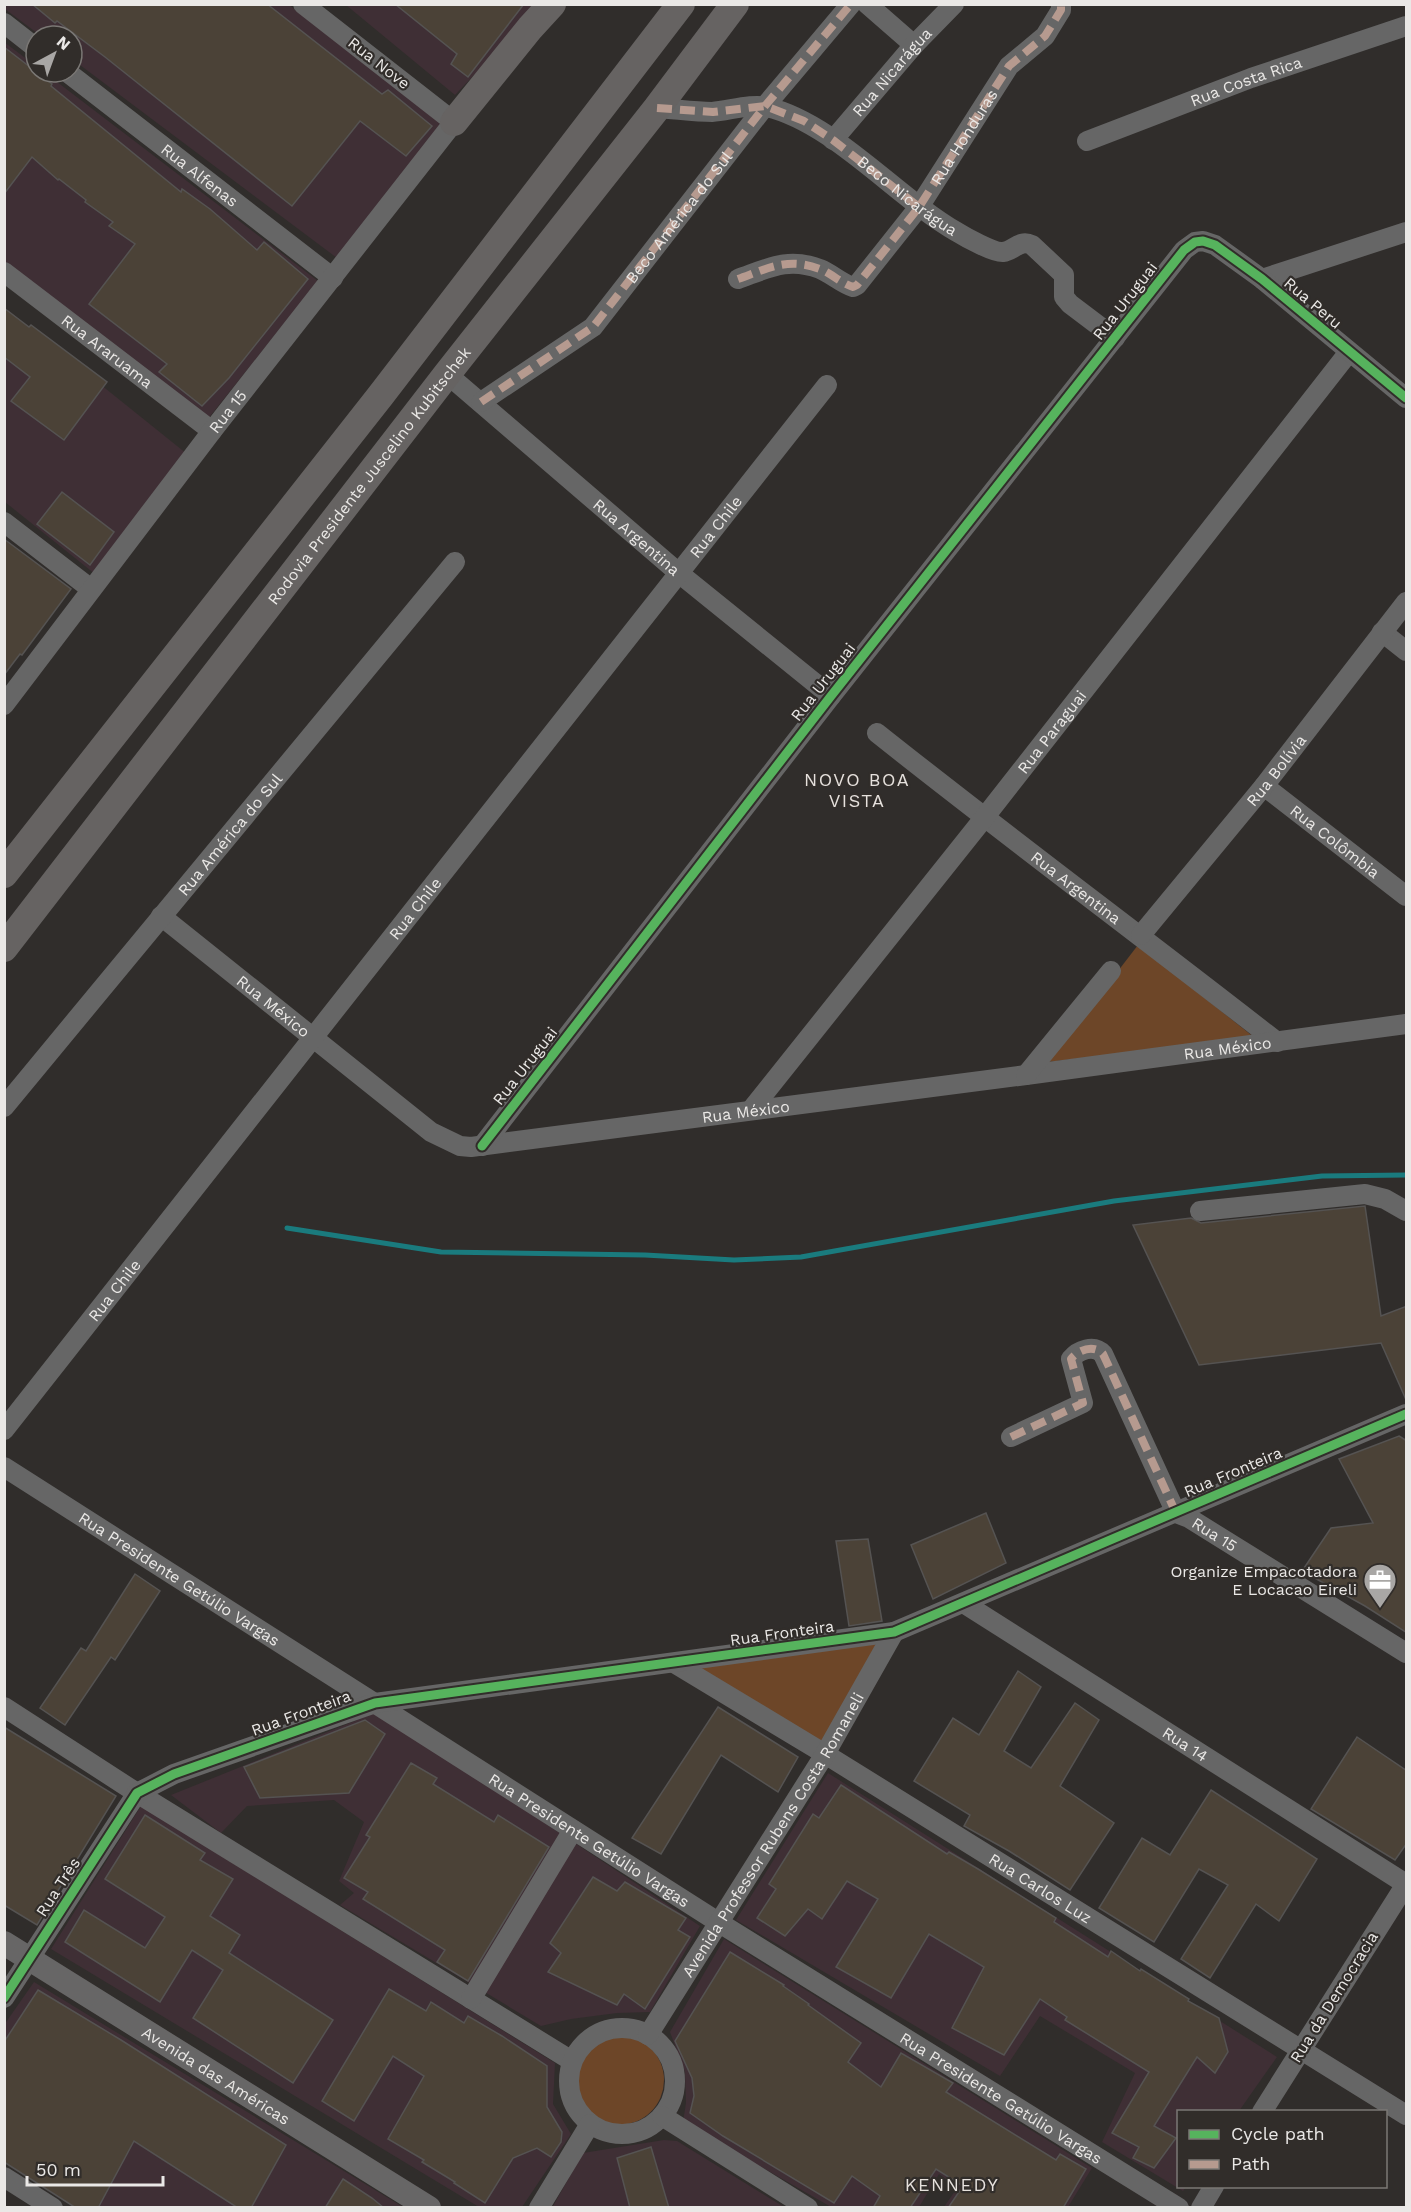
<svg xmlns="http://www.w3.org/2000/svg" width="1411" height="2212" viewBox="0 0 1411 2212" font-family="'Work Sans',sans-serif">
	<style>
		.industrial { fill: #3f2f35 }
		.green { fill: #6d4628 }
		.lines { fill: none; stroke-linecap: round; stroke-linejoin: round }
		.stream { stroke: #1a7b7e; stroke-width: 5 }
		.building { fill: #4b4237; stroke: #555352; stroke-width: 1.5 }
		.minor { stroke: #666; stroke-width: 20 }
		.major { stroke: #676666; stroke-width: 24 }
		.highway { stroke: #666362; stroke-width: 28 }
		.quiet { stroke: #b69a8f; stroke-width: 8; stroke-dasharray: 15 8; stroke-linecap: butt }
		.cycleway-casing { stroke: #312d2a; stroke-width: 13 }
		.cycleway { stroke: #56b35d; stroke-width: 9 }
		.labels { text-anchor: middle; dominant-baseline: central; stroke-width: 4.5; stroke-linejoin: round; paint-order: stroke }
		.street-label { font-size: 16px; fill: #eae8e6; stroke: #312d2a }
		.poi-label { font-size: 16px; fill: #eae8e6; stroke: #312d2a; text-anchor: end }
		.neighbourhood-label { font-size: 18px; letter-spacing: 1.5px; fill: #e6e1dd; stroke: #312d2a }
	</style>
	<rect width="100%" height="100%" fill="#302d2b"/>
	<g class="industrial">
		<path d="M4,5H289L443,125L337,258L72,59V36H41L5,9Z"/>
		<path d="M346,5H541L455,95Z"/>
		<path d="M4,42L36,66V72H44L318,281L207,420L5,263Z"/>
		<path d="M4,307L187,454L95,574L5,502Z"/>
		<path d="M377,1712L700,1926L650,2012L617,2013L571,2019L541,2026L340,1905L354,1893L339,1881L364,1822L334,1800L247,1806L221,1833L171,1795Z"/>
		<path d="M828,1773L1277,2057L1239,2111L1178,2112V2186L1186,2187L1183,2191L1102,2142L1135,2073L1040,2016L1000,2076L736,1920Z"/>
		<path d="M141,1806L555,2063L553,2104L571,2134L522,2207H479L51,1949Z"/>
		<path d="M724,1939L1092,2168L1068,2207H944L957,2188L939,2174L919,2207H831L683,2122L686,2103L685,2072L670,2032Z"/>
		<path d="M34,1982L403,2207H78L5,2160L4,2025Z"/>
		<path d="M664,2140L677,2141L784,2207L552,2208L583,2153Z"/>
	</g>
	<g class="green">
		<path d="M1138,945L1255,1038L1048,1062Z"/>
		<path d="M894,1632L825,1754L674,1663Z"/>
		<circle cx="619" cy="2080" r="45"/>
	</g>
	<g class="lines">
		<path class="stream" d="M287,1228L441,1252L645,1255L734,1260L801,1257L1114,1201L1322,1176L1406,1175"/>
	</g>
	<g class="building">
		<path d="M32,4H267L382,94L388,90L432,126L406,156L360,121L292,206L105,57L57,21L55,23Z"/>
		<path d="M395,4H524L468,77L451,64L457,54Z"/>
		<path d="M4,47L52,84L51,86L181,192L182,189L210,209L257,250L264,242L308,279L229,378L202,406L159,372L167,364L89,304L135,244L109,226L113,222L85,202L86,200L59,179L58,180L32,157L4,194Z"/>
		<path d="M4,308L29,327L31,325L107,382L64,440L11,401L30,377L4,357Z"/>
		<path d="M62,492L114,532L90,565L37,524Z"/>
		<path d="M4,539L71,589L22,655L20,654L4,675Z"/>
		<path d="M1365,1206L1381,1316L1407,1306V1402L1381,1343L1199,1365L1133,1225L1191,1218L1201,1223Z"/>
		<path d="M1399,1436L1407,1441V1633L1365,1606L1302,1571L1331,1528L1373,1523L1339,1459Z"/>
		<path d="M986,1513L1006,1563L933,1599L911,1545Z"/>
		<path d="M868,1539L882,1621L849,1626L836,1541Z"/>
		<path d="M135,1574L160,1591L115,1660L111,1657L65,1725L40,1708L81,1648L86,1651Z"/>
		<path d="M1018,1671L1041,1687L1004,1751L1031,1768L1075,1703L1099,1720L1060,1786L1114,1823L1070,1890L1009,1851L964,1826L970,1815L914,1781L953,1718L979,1735Z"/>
		<path d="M718,1707L798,1757L778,1792L721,1755L661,1854L632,1838Z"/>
		<path d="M365,1720L385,1734L349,1793L260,1798L244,1767Z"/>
		<path d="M4,1727L116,1796L37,1925L4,1905Z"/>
		<path d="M1357,1737L1407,1771V1843L1395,1860L1311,1809Z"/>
		<path d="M411,1763L437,1778L433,1784L494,1822L498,1815L549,1847L468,1981L437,1962L445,1950L363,1899L368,1892L344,1878L370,1837L366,1835Z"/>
		<path d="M841,1785L947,1854L949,1852L978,1869L1056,1918L1054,1922L1108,1957L1111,1951L1140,1971L1141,1969L1189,1999L1188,2001L1219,2018L1228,2052L1215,2073L1197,2057L1154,2126L1176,2138L1154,2168L1133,2158L1139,2147L1112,2133L1149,2072L1065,2020L1067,2017L1040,1999L1004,2055L952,2028L984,1967L929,1934L891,1998L836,1967L878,1899L847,1881L822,1919L808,1909L785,1936L757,1918L776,1889L769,1884L813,1814L819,1818Z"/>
		<path d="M1211,1790L1317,1859L1279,1921L1256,1904L1210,1978L1181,1959L1228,1885L1199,1869L1154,1942L1099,1908L1142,1838L1170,1855Z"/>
		<path d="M145,1815L205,1853L200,1860L233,1879L210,1916L240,1935L229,1953L333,2020L293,2083L193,2018L223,1970L192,1950L160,2002L65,1942L84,1910L145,1948L165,1917L105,1879Z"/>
		<path d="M593,1877L617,1891L625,1882L686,1918L678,1930L690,1937L645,2009L624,1994L617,2005L548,1972L561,1953L550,1943Z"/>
		<path d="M730,1952L784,1985L783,1986L809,2004L808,2005L861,2043L848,2062L881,2087L901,2053L953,2083L946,2092L1056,2160L1060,2154L1086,2169L1063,2208H948L963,2186L936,2169L910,2208H873L880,2196L852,2176L834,2203L723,2136L690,2113L694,2096L692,2078L675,2041Z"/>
		<path d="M389,1989L426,2011L431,2002L464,2023L468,2016L502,2036L547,2066V2107L562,2132L561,2142L551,2157L537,2148L513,2158L485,2203L454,2183L455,2182L422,2162L424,2160L388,2139L424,2076L393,2056L354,2121L322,2101Z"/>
		<path d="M38,1990L121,2040L286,2145L251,2208H238L134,2141L98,2208H76L4,2162V2042Z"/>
		<path d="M651,2147L669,2208H630L617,2158Z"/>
		<path d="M343,2179L372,2198L384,2208H325Z"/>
	</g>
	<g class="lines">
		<g class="minor">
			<path d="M867,4L914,45"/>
			<path d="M4,23L36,48"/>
			<path id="s1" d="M67,72L333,278"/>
			<path id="s2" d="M657,108C675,109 694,112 712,112C728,111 752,103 767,107C834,123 896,197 957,232C965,237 994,253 1003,252C1014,251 1019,239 1032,245L1064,275V297L1070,304L1115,338"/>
			<path id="s3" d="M833,140L914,45L954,4"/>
			<path id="s4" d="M1087,141L1251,78L1406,26"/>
			<path id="s5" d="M4,272L212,431"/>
			<path d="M738,279C769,268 788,257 820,269C832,274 841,283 853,287L857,285L919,207L1009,66L1045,36L1061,10V4"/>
			<path d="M1262,279L1406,232"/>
			<path id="s6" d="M447,374L680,574L831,696"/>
			<path d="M481,402L593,327L765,106L851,4"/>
			<path d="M4,522L91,589"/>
			<path d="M1382,632L1406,651"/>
			<path id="s7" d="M4,705L212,431L454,122L303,4"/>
			<path id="s8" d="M877,733C1009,838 1144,938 1277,1042"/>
			<path id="s9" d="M1264,786L1406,896"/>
			<path id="s10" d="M161,916L431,1132L460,1146L471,1147L1026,1075L1406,1024"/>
			<path id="s11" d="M1141,935L1264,786L1406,602"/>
			<path d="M1026,1075L1111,971"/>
			<path id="s12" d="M4,1107L455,562"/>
			<path id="s13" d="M751,1110L984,818L1349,352"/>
			<path d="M482,1146L831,696L1184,250L1195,242L1203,241L1215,245L1262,279L1406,398"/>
			<path d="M1200,1211L1365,1194L1385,1199L1406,1211"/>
			<path id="s14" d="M4,1430L827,385"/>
			<path id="s15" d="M1011,1437L1083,1403L1071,1359C1078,1350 1094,1344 1103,1354L1176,1513L1189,1518L1406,1653"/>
			<path id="s16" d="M4,1467L718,1922L1179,2208"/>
			<path id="s17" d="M965,1604L1406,1884L1262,2112"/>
			<path id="s18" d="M674,1663L825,1754L1406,2115"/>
			<path d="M4,1707L137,1793L572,2061"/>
			<path d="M4,1998L137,1793L174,1774L375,1703L894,1632L1406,1414"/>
			<path d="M471,1999L573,1830"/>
			<circle cx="622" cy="2081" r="53"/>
			<path id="s19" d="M648,2035L825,1754L894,1632"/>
			<path d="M662,2116L808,2208"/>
			<path d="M4,2177L53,2208"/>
			<path d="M539,2208L590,2124"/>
			<path d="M1201,2208L1214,2186"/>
		</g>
		<path class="major" id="s20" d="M4,1943L429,2208"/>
		<g class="highway">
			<path d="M454,122L530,28L552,4"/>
			<path d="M4,874L381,395L681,4"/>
			<path id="s21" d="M4,948L447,374L657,108L735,4"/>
		</g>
		<g class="quiet">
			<path d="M657,108L713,112L765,106L804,121L833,140L919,207"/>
			<path id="s22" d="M738,279C769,268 788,257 820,269C832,274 841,283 853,287L857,285L919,207L1009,66L1045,36L1061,10V4"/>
			<path id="s23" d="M481,402L593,327L765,106L851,4"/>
			<path d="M1011,1437L1083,1403L1071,1359C1078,1350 1094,1344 1103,1354L1176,1513"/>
		</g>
		<defs>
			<g id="cycleway">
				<path d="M482,1146L831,696L1184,250L1195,242L1203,241L1215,245L1262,279L1406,398"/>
				<path d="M4,1998L137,1793L174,1774L375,1703L894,1632L1406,1414"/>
			</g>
		</defs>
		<use href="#cycleway" class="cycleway-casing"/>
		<use href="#cycleway" class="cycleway"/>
	</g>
	<defs>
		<symbol id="office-pin" viewBox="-11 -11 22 30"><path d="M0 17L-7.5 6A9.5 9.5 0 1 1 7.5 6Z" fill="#a9a7a5" stroke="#312d2a"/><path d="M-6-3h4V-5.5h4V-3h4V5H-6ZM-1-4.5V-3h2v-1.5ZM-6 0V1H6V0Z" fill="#fff"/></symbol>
	</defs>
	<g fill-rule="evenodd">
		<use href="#office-pin" x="1361" y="1561" width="38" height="52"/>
	</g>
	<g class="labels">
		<g class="street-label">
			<text transform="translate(379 63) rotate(38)">Rua Nove</text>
			<text stroke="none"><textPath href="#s3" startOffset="90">Rua Nicarágua</textPath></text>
			<text stroke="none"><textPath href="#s4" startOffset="170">Rua Costa Rica</textPath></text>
			<text stroke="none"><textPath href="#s22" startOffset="310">Rua Honduras</textPath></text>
			<text stroke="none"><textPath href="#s1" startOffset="168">Rua Alfenas</textPath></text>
			<text stroke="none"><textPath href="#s2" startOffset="278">Beco Nicarágua</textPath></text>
			<text stroke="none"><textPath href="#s23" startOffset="274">Beco América do Sul</textPath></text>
			<text transform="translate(1125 301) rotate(-52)">Rua Uruguai</text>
			<text transform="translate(1313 303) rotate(40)">Rua Peru</text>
			<text stroke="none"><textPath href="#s5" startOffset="130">Rua Araruama</textPath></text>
			<text stroke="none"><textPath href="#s7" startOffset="369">Rua 15</textPath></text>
			<text stroke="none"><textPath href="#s21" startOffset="597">Rodovia Presidente Juscelino Kubitschek</textPath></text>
			<text stroke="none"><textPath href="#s14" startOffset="1150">Rua Chile</textPath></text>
			<text stroke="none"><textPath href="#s6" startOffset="250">Rua Argentina</textPath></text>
			<text transform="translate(823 682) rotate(-52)">Rua Uruguai</text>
			<text stroke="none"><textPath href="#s13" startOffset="483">Rua Paraguai</textPath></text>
			<text stroke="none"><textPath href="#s11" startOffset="213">Rua Bolívia</textPath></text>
			<text stroke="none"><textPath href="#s12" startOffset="354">Rua América do Sul</textPath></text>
			<text stroke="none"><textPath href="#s9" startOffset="90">Rua Colômbia</textPath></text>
			<text stroke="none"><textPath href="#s8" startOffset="252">Rua Argentina</textPath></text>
			<text stroke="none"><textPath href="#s14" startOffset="664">Rua Chile</textPath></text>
			<text stroke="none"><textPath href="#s10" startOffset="144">Rua México</textPath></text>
			<text stroke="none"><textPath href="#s10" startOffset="1152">Rua México</textPath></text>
			<text transform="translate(525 1066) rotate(-52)">Rua Uruguai</text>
			<text stroke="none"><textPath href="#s10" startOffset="666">Rua México</textPath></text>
			<text stroke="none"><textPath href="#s14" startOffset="178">Rua Chile</textPath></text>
			<text transform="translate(1233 1472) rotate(-23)">Rua Fronteira</text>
			<text stroke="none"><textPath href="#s15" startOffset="381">Rua 15</textPath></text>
			<text stroke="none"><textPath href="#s16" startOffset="208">Rua Presidente Getúlio Vargas</textPath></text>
			<text transform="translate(782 1633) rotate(-8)">Rua Fronteira</text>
			<text transform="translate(301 1713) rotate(-20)">Rua Fronteira</text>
			<text stroke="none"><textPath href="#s17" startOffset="261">Rua 14</textPath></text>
			<text stroke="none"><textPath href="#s19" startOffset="236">Avenida Professor Rubens Costa Romaneli</textPath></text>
			<text stroke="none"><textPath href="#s16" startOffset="694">Rua Presidente Getúlio Vargas</textPath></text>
			<text transform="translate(58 1887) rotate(-57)">Rua Três</text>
			<text stroke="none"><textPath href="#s18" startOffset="430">Rua Carlos Luz</textPath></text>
			<text transform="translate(1334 1997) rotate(-58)">Rua da Democracia</text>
			<text stroke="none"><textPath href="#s20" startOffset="250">Avenida das Américas</textPath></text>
			<text stroke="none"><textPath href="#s16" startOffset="1180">Rua Presidente Getúlio Vargas</textPath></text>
		</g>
		<g class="poi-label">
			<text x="1357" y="1571">Organize Empacotadora<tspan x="1357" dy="18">E Locacao Eireli</tspan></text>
		</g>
		<g class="neighbourhood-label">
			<text x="857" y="779">NOVO BOA<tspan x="857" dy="21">VISTA</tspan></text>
			<text x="952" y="2184">KENNEDY</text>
		</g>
	</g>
	<rect width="1411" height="2212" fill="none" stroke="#eae8e6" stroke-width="12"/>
	<rect x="1177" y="2110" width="210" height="78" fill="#312d2a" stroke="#7b7875" stroke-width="1.5"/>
	<rect x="1189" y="2130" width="30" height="9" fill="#56b35d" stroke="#7b7875" stroke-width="1.5"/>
	<text x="1231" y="2140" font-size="18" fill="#eae8e6">Cycle path</text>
	<rect x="1189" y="2160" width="30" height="9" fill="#b69a8f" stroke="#7b7875" stroke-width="1.5"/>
	<text x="1231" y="2170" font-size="18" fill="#eae8e6">Path</text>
	<g transform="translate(54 54) rotate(41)"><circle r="28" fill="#312d2a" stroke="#7b7875" stroke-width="1.5"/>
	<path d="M0-4.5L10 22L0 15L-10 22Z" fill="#a9a7a5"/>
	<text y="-9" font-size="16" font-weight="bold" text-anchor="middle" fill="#eae8e6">N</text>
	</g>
	<path d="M27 2176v9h136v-9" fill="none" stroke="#eae8e6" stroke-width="3"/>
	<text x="36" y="2176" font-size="18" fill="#eae8e6" stroke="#312d2a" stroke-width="4.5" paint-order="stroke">50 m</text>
</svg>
